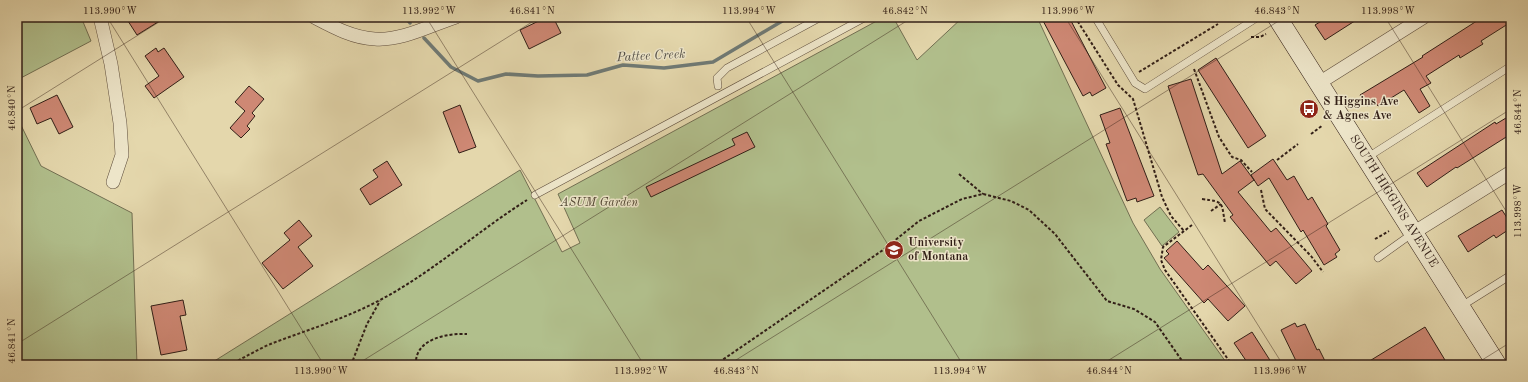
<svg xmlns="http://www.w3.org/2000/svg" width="1528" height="382" viewBox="0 0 1528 382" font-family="'Old Standard TT',serif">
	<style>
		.green { fill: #b1bf8c; stroke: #726f52 }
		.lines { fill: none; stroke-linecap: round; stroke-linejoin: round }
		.stream { stroke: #6f7a75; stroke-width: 3.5 }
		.building { fill: #ce8874; stroke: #321f17 }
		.lane-casing { stroke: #5e4d3c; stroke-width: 8 }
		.street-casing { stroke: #5e4d3c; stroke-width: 14 }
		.secondary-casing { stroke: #321f17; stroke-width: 20 }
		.path { stroke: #321f17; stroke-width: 2; stroke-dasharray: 3 2; stroke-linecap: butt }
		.lane { stroke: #ede5c9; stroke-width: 7 }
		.street { stroke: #ede5c9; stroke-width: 13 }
		.secondary { stroke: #ede5c9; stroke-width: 19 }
		.ticks { fill: none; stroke: #321f17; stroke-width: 1; stroke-opacity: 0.45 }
		.labels { text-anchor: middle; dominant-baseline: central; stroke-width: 3; stroke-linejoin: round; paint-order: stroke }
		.poi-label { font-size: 12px; font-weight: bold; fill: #321f17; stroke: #ede5c9; text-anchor: start }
		.street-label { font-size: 12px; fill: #321f17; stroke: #ede5c9 }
		.park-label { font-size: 12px; font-style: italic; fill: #524734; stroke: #ede5c9 }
		.water-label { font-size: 13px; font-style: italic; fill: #514d46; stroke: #ede5c9 }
		.neatline { fill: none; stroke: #321f17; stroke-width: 1.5 }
		.ticks-label { font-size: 10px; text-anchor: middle; fill: #321f17 }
	</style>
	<rect width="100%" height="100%" fill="#e4d7ac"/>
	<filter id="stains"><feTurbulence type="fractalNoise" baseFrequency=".005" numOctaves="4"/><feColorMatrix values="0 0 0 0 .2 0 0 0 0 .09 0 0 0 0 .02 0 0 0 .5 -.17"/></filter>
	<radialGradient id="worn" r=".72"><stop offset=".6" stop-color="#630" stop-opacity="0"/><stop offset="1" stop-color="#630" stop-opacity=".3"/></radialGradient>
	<!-- green -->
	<path class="green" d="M 17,17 L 81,17 L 91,41 L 17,80 Z
		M 884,17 L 893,17 L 917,60 L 963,17 L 1037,17 L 1133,223 L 1160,269 L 1228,365 L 208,365 L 520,170 L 562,252 L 580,243 L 558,194 Z
		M 17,117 L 41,166 L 132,213 L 137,365 L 17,365 Z
		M 1160,207 L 1179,232 L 1162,246 L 1144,220 Z"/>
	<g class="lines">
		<!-- stream -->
		<path class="stream" d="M 405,17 L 410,23
			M 424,38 L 451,67 L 478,81 L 506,74 L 538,76 L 587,75 L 623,65 L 664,68 L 713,62 L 789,17"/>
	</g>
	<!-- building -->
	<path class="building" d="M 134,17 L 166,17 L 137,35 L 128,21 Z
		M 547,17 L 553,17 L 561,33 L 529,49 L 520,30 Z
		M 1041,17 L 1069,17 L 1106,88 L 1092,96 L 1090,92 L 1083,96 Z
		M 1328,17 L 1361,17 L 1325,40 L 1315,25 Z
		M 1483,17 L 1511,17 L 1511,22 L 1481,41 L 1483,44 L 1460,58 L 1459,55 L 1426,76 L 1431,83 L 1420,89 L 1430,106 L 1419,113 L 1404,90 L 1378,106 L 1375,102 L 1367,106 L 1360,95 L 1423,57 L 1422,56 Z
		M 156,48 L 158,52 L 164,48 L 184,77 L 154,98 L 145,86 L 159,76 L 145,56 Z
		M 1216,58 L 1266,136 L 1248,148 L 1198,70 Z
		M 1191,79 L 1222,174 L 1240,161 L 1254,180 L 1238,192 L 1271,232 L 1276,228 L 1312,271 L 1296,284 L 1276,261 L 1270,266 L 1230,217 L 1233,215 L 1203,174 L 1198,175 L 1168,86 Z
		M 249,86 L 264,99 L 252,113 L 255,116 L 247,126 L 250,129 L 241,138 L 230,128 L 245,111 L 235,102 Z
		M 57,95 L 73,127 L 59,134 L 51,118 L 37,124 L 30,108 Z
		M 460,105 L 476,147 L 459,153 L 443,112 Z
		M 1120,108 L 1154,196 L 1137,202 L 1136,198 L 1127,201 L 1106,144 L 1110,143 L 1100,115 Z
		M 1511,115 L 1511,134 L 1457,168 L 1456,167 L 1427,187 L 1417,173 L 1495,122 L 1496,124 Z
		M 747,132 L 755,147 L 651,197 L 646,187 L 735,145 L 732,139 Z
		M 1273,159 L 1287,180 L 1294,176 L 1308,200 L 1312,197 L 1328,224 L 1326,226 L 1340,250 L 1335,254 L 1337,257 L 1324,265 L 1303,230 L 1301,232 L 1269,178 L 1258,186 L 1251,175 Z
		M 387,161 L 402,185 L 370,205 L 360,189 L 378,177 L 373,170 Z
		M 1502,210 L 1511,224 L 1511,228 L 1496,238 L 1494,235 L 1468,252 L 1458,236 Z
		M 299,220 L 312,236 L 298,247 L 313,266 L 283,289 L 262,263 L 290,240 L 284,233 Z
		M 1177,241 L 1203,270 L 1208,265 L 1245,306 L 1228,321 L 1208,299 L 1204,303 L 1164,258 L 1169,254 L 1166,251 Z
		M 183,300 L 186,315 L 180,316 L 187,350 L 161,355 L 151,306 Z
		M 1295,323 L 1297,327 L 1305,324 L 1317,350 L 1319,349 L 1327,365 L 1298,365 L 1281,330 Z
		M 1425,327 L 1448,365 L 1363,365 Z
		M 1252,332 L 1273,365 L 1249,365 L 1234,343 Z"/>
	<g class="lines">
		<defs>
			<path id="lane" d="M 1095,17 L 1135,83 L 1145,89 L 1258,17
				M 718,86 L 717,78 L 727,68 L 821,17
				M 1368,157 L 1511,66
				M 535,195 L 866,17
				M 1378,258 L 1413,233
				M 1460,307 L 1511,275"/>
			<path id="street" d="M 100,17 L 111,64 L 120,123 L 122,155 L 113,182
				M 314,17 C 333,27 353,38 375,39 C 402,41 431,25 456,17
				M 1319,83 L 1424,17
				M 1413,233 L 1511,172"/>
			<g id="secondary">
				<path id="s1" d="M 1277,17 L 1497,365"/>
			</g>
		</defs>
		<!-- lane casing -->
		<use href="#lane" class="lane-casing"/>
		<!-- street casing -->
		<use href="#street" class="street-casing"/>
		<!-- secondary casing -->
		<use href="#secondary" class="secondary-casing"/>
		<!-- path -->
		<path class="path" d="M 1075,17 L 1118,85 L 1133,99 L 1162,197 L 1171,216 L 1184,231
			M 1251,37 L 1260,37 L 1266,34
			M 1194,69 L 1219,137 L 1232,157 L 1241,160 L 1252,172
			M 1139,72 L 1218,24
			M 1311,134 L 1323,125
			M 1277,160 L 1298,144
			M 959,174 L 983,194
			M 1261,190 L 1265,209 L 1311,256 L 1323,272
			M 1202,199 C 1225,202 1221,202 1225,223
			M 1211,211 L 1221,204
			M 1192,225 L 1163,247 L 1161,260 L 1165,270 L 1232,365
			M 1375,239 L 1389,231
			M 229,365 C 244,358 258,349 273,343 C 310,329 347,318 382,299 C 434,271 478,231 527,200
			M 351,365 L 367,324 L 380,301
			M 416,365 C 414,339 447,333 467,334
			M 715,365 L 883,250 L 919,221 L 962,199 L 983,194 L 1011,201 L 1029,210 L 1055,234 L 1107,301 L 1134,309 L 1155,322 L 1185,365
			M 1474,365 L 1475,364"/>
		<!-- lane -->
		<use href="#lane" class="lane"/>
		<!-- street -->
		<use href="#street" class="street"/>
		<!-- secondary -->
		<use href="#secondary" class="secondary"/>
	</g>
	<!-- ticks -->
	<path class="ticks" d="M 107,17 L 324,365M 426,17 L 644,365M 746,17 L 963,365M 1065,17 L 1283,365M 1385,17 L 1511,219M 17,111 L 167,17M 17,344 L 540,17M 356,365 L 913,17M 728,365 L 1285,17M 1101,365 L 1511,109M 1474,365 L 1511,342"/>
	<!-- icons -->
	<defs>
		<symbol id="bus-disc" viewBox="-11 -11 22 22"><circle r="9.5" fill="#8f2418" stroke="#ede5c9"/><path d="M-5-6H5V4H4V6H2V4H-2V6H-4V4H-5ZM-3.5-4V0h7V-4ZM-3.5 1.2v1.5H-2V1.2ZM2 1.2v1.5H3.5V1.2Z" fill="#fff"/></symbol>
		<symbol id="university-disc" viewBox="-11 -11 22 22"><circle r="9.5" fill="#8f2418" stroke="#ede5c9"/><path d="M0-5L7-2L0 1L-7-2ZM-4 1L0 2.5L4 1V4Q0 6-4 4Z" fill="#fff"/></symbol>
	</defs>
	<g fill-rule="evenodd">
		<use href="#bus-disc" x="1298" y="98" width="22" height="22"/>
		<use href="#university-disc" x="883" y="239" width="22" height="22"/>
	</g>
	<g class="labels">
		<!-- poi labels -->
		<g class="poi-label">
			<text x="1323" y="102">S Higgins Ave<tspan x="1323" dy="14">&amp; Agnes Ave</tspan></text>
			<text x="908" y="243">University<tspan x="908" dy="14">of Montana</tspan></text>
		</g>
		<!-- street labels -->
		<g class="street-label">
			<text stroke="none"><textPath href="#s1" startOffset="218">SOUTH HIGGINS AVENUE</textPath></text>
		</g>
		<!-- park labels -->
		<g class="park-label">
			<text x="599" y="203">ASUM Garden</text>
		</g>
		<!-- water labels -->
		<g class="water-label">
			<text transform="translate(651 56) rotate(-3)">Pattee Creek</text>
		</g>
	</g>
	<!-- margin -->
	<rect width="1528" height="382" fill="none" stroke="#e4d7ac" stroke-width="44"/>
	<rect x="22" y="22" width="1484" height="338" class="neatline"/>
	<g class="ticks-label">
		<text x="110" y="14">113.990°W</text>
		<text x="429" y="14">113.992°W</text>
		<text x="532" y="14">46.841°N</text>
		<text x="749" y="14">113.994°W</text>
		<text x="905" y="14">46.842°N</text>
		<text x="1068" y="14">113.996°W</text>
		<text x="1277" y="14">46.843°N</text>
		<text x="1388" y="14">113.998°W</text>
		<text transform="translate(11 108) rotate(-90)" y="4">46.840°N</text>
		<text transform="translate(1517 112) rotate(-90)" y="4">46.844°N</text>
		<text transform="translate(1517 211) rotate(-90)" y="4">113.998°W</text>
		<text transform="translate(11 341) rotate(-90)" y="4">46.841°N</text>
		<text x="321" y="374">113.990°W</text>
		<text x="641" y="374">113.992°W</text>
		<text x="736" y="374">46.843°N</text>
		<text x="960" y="374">113.994°W</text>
		<text x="1109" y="374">46.844°N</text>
		<text x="1280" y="374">113.996°W</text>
	</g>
	<rect width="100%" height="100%" filter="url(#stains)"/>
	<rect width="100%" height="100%" fill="url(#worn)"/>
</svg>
